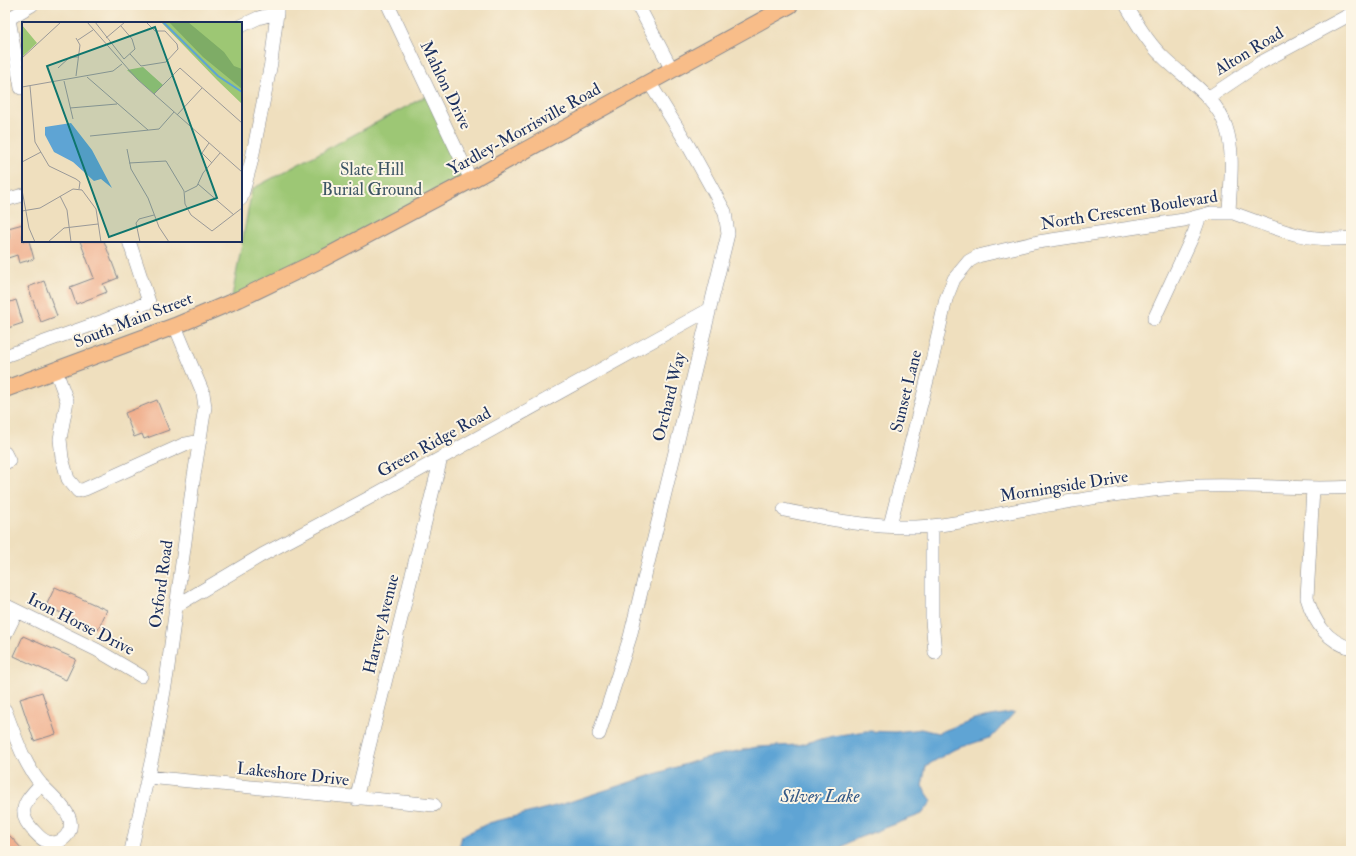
<svg xmlns="http://www.w3.org/2000/svg" width="1356" height="856" viewBox="0 0 1356 856" font-family="'IM FELL Double Pica',serif">
	<style>
		.green { fill: #9dc774; stroke: #5c7b69 }
		.water { fill: #5ea4d4; stroke: #3c6a99 }
		.building { fill: #f0ad8b }
		.lines { fill: none; stroke-linecap: round; stroke-linejoin: round }
		.minor-casing { stroke: #85878e; stroke-width: 14 }
		.major-casing { stroke: #85878e; stroke-width: 18 }
		.minor { stroke: #fff; stroke-width: 13 }
		.major { stroke: #f8bd89; stroke-width: 16 }
		.labels { text-anchor: middle; dominant-baseline: central; stroke-width: 4; stroke-linejoin: round; paint-order: stroke }
		.street-label { font-size: 17px; fill: #1b2f5e; stroke: #fcf5e5 }
		.park-label { font-size: 17px; fill: #3c5564; stroke: #fcf5e5 }
		.water-label { font-size: 18px; font-style: italic; fill: #325887; stroke: #fcf5e5 }
		.inset-river { fill: none; stroke: #5ea4d4; stroke-width: 2 }
		.inset-road { fill: none; stroke: #9a9998; stroke-width: 1 }
		.view { fill: #0f766e; fill-opacity: 0.15; stroke: #0f766e; stroke-width: 2 }
		.inset-edge { fill: none; stroke: #1b2f5e; stroke-width: 2 }
	</style>
	<rect width="100%" height="100%" fill="#fcf5e5"/>
	<filter id="ink" filterUnits="userSpaceOnUse"><feTurbulence type="fractalNoise" baseFrequency=".025" numOctaves="2"/><feDisplacementMap in="SourceGraphic" scale="8" xChannelSelector="R" yChannelSelector="G"/><feConvolveMatrix kernelMatrix="1 2 1 2 8 2 1 2 1" color-interpolation-filters="sRGB"/></filter>
	<filter id="wash" filterUnits="userSpaceOnUse"><feTurbulence type="fractalNoise" baseFrequency=".012" numOctaves="4" result="noise"/><feDisplacementMap in="SourceGraphic" scale="16" xChannelSelector="R" yChannelSelector="G"/><feGaussianBlur stdDeviation="0.9" result="paint"/><feColorMatrix in="noise" values="0 0 0 0 0 0 0 0 0 0 0 0 0 0 0 0 0 1.4 0 .05"/><feComposite in="paint" operator="in"/></filter>
	<g filter="url(#wash)">
		<rect width="100%" height="100%" fill="#efdfbe"/>
		<!-- green -->
		<path class="green" d="M 430,94 L 471,180 L 231,302 L 252,189 Z"/>
		<!-- water -->
		<path class="water" d="M 1015,712 L 992,737 L 953,750 L 926,766 L 922,786 L 932,801 L 922,814 L 853,840 L 835,851 L 458,851 L 462,836 L 489,823 L 563,804 L 704,758 L 757,747 L 798,745 L 833,736 L 866,731 L 895,732 L 921,729 L 938,733 L 974,719 Z"/>
		<g id="blocks">
			<!-- building -->
			<path class="building" d="M 23,224 L 23,241 L 29,241 L 34,259 L 19,263 L 17,255 L 5,259 L 5,239 L 10,238 L 8,228 Z
				M 80,241 L 104,241 L 118,278 L 103,284 L 107,292 L 76,304 L 70,287 L 94,278 Z
				M 44,281 L 57,316 L 41,322 L 28,287 Z
				M 16,300 L 23,323 L 5,329 L 5,304 Z
				M 157,400 L 169,430 L 144,439 L 142,434 L 134,437 L 125,413 Z
				M 55,587 L 107,610 L 98,630 L 46,606 Z
				M 23,636 L 76,659 L 66,680 L 14,656 Z
				M 42,692 L 56,734 L 34,741 L 20,699 Z
				M 9,835 L 24,851 L 5,851 L 5,839 Z"/>
		</g>
	</g>
	<g filter="url(#ink)">
		<use href="#blocks" fill-opacity="0" stroke="#85878e" stroke-width="1"/>
		<g class="lines">
			<defs>
				<path id="minor" d="M 388,5 L 471,180
					M 638,5 L 672,70
					M 1126,5 C 1136,22 1147,41 1161,55 C 1183,78 1216,95 1226,127 C 1235,153 1230,185 1229,212
					M 9,19 L 21,88
					M 5,21 L 32,5
					M 241,26 L 258,18 L 277,13
					M 1208,98 L 1260,63 L 1351,14
					M 241,199 L 251,163 L 271,63 L 277,13 L 277,5
					M 5,200 L 23,195
					M 1154,319 L 1194,233 L 1200,216
					M 5,356 L 103,321 L 149,302 L 129,241
					M 56,371 L 67,401 L 60,439 L 62,458 L 68,479 L 78,491 L 85,489 L 185,444 L 200,441
					M 5,453 L 9,461 L 5,463
					M 1313,488 L 1307,598 C 1314,622 1326,641 1351,648
					M 784,510 C 827,519 872,528 916,527 C 951,526 986,516 1020,510 C 1074,500 1128,492 1182,487 C 1238,482 1295,491 1351,487
					M 890,525 L 931,365 L 946,299 L 954,279 L 969,261 L 978,256 L 1038,242 L 1184,220 L 1211,213 L 1233,213 C 1275,228 1305,243 1351,238
					M 932,526 L 932,621 L 935,653
					M 5,605 L 97,650 L 141,676
					M 176,606 L 262,555 L 367,499 L 710,309
					M 5,635 L 17,611
					M 5,710 C 15,735 23,763 41,784
					M 599,734 L 630,637 L 728,234 L 725,212 L 688,145 L 649,82
					M 148,777 L 434,805
					M 41,784 C 50,794 64,805 69,817 C 75,831 62,846 48,842 C 41,840 37,834 32,829 C 27,823 23,818 24,809 C 25,800 35,791 41,784 Z
					M 356,799 L 441,458
					M 131,851 L 154,749 L 167,674 L 193,482 L 205,407 L 203,393 L 175,326"/>
				<path id="major" d="M 5,389 L 175,326 L 239,299 L 322,259 L 471,180 L 790,5"/>
			</defs>
			<!-- minor casing -->
			<use href="#minor" class="minor-casing"/>
			<!-- major casing -->
			<use href="#major" class="major-casing"/>
			<!-- minor -->
			<use href="#minor" class="minor"/>
			<!-- major -->
			<use href="#major" class="major"/>
		</g>
	</g>
	<g class="labels">
		<!-- street labels -->
		<g class="street-label">
			<text transform="translate(1249 51) rotate(-31)">Alton Road</text>
			<text transform="translate(446 85) rotate(64)">Mahlon Drive</text>
			<text transform="translate(524 129) rotate(-29)">Yardley-Morrisville Road</text>
			<text transform="translate(1129 210) rotate(-9)">North Crescent Boulevard</text>
			<text transform="translate(133 320) rotate(-21)">South Main Street</text>
			<text transform="translate(906 391) rotate(-76)">Sunset Lane</text>
			<text transform="translate(669 397) rotate(-76)">Orchard Way</text>
			<text transform="translate(434 442) rotate(-29)">Green Ridge Road</text>
			<text transform="translate(1064 486) rotate(-9)">Morningside Drive</text>
			<text transform="translate(161 584) rotate(-82)">Oxford Road</text>
			<text transform="translate(81 624) rotate(27)">Iron Horse Drive</text>
			<text transform="translate(381 624) rotate(-76)">Harvey Avenue</text>
			<text transform="translate(293 774) rotate(6)">Lakeshore Drive</text>
		</g>
		<!-- park labels -->
		<g class="park-label">
			<text x="372" y="169">Slate Hill<tspan x="372" dy="20">Burial Ground</tspan></text>
		</g>
		<!-- water labels -->
		<g class="water-label">
			<text x="820" y="796">Silver Lake</text>
		</g>
	</g>
	<!-- overview -->
	<g transform="translate(22 22)">
		<rect width="220" height="220" fill="#efdfbe"/>
		<path d="M 139,0 L 220,0 L 220,82 L 195,58 ZM 0,3 L 15,21 L 0,35 ZM 121,45 L 141,63 L 132,72 L 105,48 Z" fill="#9dc774"/>
		<path d="M 147,0 L 166,0 L 202,30 L 212,44 L 220,47 L 220,67 L 181,35 Z" fill="#7eac66"/>
		<path d="M 49,101 L 70,128 L 90,166 L 79,157 L 72,159 L 51,140 L 32,130 L 23,113 L 23,105 Z" fill="#5ea4d4"/>
		<path class="inset-river" d="M 141,0 L 196,54 L 220,70"/>
		<path class="inset-road" d="M 65,0 L 115,57 L 220,150M 73,0 L 102,37 L 113,27 L 110,17 L 99,4M 84,16 L 103,0M 56,18 L 71,8M 108,32 L 119,44 L 144,40 L 156,27 L 155,22 L 143,9 L 133,9 L 124,0M 0,36 L 39,0M 36,46 L 48,35 L 56,35M 54,54 L 58,23 L 54,16M 65,55 L 126,108M 42,59 L 51,97M 8,64 L 13,120 L 27,144 L 54,157 L 58,160 L 57,167M 0,65 L 91,49 L 100,42M 132,72 L 158,46 L 220,101M 48,86 L 95,82M 155,93 L 180,66M 68,114 L 137,107 L 152,90M 187,121 L 180,131 L 190,141M 105,127 L 109,147 L 126,176 L 137,205 L 147,220M 0,140 L 19,130M 107,141 L 144,139 L 162,169 L 163,182 L 169,193 L 190,209M 176,162 L 212,193M 0,168 L 7,206 L 13,220M 163,170 L 175,164 L 181,151 L 198,131M 38,174 L 45,188 L 49,220M 0,189 L 18,186 L 51,167 L 60,168 L 74,187 L 79,220M 190,209 L 220,186M 26,220 L 42,206 L 76,202M 118,220 L 114,201 L 117,197 L 132,193"/>
		<path class="view" d="M 133,5 L 195,176 L 87,215 L 25,44 Z"/>
		<rect width="220" height="220" class="inset-edge"/>
	</g>
	<!-- margin -->
	<rect width="1356" height="856" fill="none" stroke="#fcf5e5" stroke-width="20"/>
</svg>
